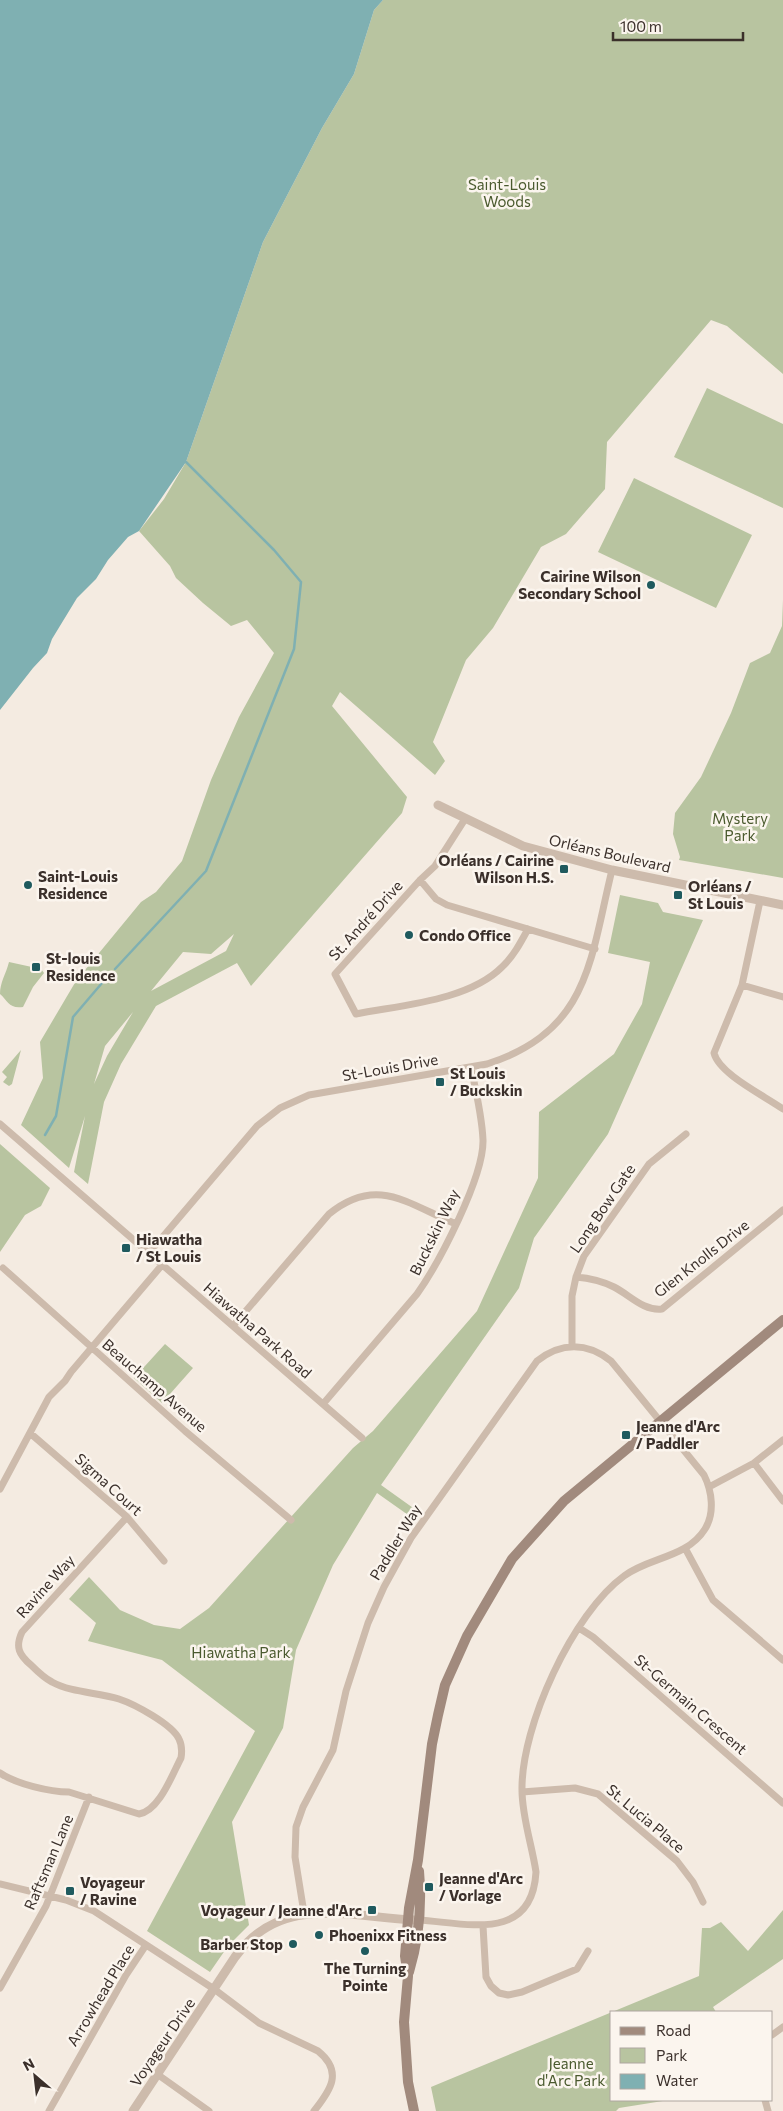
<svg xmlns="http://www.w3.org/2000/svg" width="783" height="2111" viewBox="0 0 783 2111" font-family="Commissioner,sans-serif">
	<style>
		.green { fill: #b8c4a0; fill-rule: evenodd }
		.water { fill: #7fb0b2 }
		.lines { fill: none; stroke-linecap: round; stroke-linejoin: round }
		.stream { stroke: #7fb0b2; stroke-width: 2.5 }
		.minor { stroke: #cdbbac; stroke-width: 7 }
		.tertiary { stroke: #cdbbac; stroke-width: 9 }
		.secondary { stroke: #a18a7d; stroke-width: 10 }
		.poi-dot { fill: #1f5a5e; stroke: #fbf5ee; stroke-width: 2 }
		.labels { text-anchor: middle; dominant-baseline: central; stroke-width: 5; stroke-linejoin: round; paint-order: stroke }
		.park-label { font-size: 15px; fill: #4a5a2e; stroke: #fbf5ee }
		.poi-label { font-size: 15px; font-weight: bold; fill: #3b302b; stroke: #fbf5ee; text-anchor: start }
		.street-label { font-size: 15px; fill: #3b302b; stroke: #fbf5ee }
	</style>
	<rect width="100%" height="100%" fill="#f4ebe1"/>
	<!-- green -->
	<path class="green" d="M 383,0 L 783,0 L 783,374 L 727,326 L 711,320 L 607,442 L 605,489 L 566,534 L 541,547 L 493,628 L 466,660 L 433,742 L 445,761 L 435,775 L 340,692 L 332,706 L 407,797 L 402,813 L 251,986 L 237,963 L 156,1006 L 121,1064 L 104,1102 L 88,1184 L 74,1172 L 85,1116 L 69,1168 L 21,1125 L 43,1078 L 40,1042 L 76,981 L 141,902 L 156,892 L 182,861 L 211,780 L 239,717 L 274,653 L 247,620 L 231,626 L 203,603 L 176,578 L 170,566 L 139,531 L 164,499 L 186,462 L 263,242 L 322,128 L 354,74 L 374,10 ZM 234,934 L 226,951 L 151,991 L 183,952 L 211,954 ZM 133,1012 L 107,1056 L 94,1084 L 105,1046 Z
		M 707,388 L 783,424 L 783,508 L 674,457 Z
		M 634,478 L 752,535 L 716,608 L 598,552 Z
		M 783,600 L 783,878 L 679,860 L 680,857 L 673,834 L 675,813 L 701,777 L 731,713 L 750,663 L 770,653 L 782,626 Z
		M 620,895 L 658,903 L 663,912 L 703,920 L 608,1134 L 534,1238 L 519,1288 L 381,1485 L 416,1510 L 411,1517 L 377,1493 L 333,1565 L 296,1650 L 283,1728 L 232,1822 L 249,1925 L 228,1946 L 210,1972 L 147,1931 L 255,1731 L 162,1660 L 88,1641 L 96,1623 L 69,1599 L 89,1577 L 120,1610 L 154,1625 L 180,1629 L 209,1608 L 353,1448 L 373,1431 L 477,1311 L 538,1178 L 539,1112 L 614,1054 L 642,1004 L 650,962 L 608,953 Z
		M 9,962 L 41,969 L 44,973 L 33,987 L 23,1007 C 9,1009 8,1001 0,994 C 0,982 6,974 9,962 Z
		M 21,1050 L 12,1084 L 9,1086 L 3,1082 L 7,1077 L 2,1072 Z
		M 0,1144 L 50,1188 L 41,1206 L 25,1215 L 0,1252 Z
		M 165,1344 L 193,1368 L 162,1403 L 134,1378 Z
		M 783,1910 L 783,1959 L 713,2007 L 716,2012 L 612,2012 L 612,2100 L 669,2100 L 619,2108 L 616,2111 L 436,2111 L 431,2087 L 699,1976 L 702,1928 L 710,1928 L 721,1922 L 748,1951 Z"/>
	<!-- water -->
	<path class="water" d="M 0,0 L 383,0 L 374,10 L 354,74 L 322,128 L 263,242 L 186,462 L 139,531 L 128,537 L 108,560 L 96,579 L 77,598 L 52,639 L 47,653 L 33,668 L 0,710 Z"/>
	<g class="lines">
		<!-- stream -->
		<path class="stream" d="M 115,969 L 206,871 L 294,649 L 301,582 L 274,550 L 186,462
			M 45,1135 L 56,1116 L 73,1017 L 108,976"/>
		<!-- minor -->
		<path class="minor" d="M 465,819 L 435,866 L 420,880 L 335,974 L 356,1014 C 401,1005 468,1001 502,967 C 513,957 521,942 528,929
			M 420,880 L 436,899 L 447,905 L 595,949
			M 760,901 L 742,985 L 714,1053 C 719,1074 765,1096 783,1109
			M 742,985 L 783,997
			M 0,1124 L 362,1438
			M 149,1253 L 257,1126 L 280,1108 L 309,1095 L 487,1064 C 590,1031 590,959 612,870
			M 3,1268 L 185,1431 L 291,1520
			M 576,1277 C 588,1278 602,1281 614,1287 C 630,1295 643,1311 662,1309 L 783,1210
			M 233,1326 L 329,1214 C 377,1175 408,1204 456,1224
			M 572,1346 L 572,1296 L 576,1277 L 584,1256 L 649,1164 L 686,1134
			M 323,1404 L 417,1294 C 439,1263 484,1177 483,1140 C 482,1116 476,1091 471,1068
			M 30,1433 L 127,1517 L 164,1561
			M 754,1463 L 783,1501
			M 709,1487 L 754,1463 L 783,1440
			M 0,1489 L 49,1397 L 65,1381 L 71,1372 L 162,1265
			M 685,1548 L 713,1600 L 783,1660
			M 579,1628 L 593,1637 L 783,1803
			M 0,1773 C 16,1784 50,1792 69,1792 L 139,1814 C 159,1811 172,1775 181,1758 C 182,1752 182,1745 179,1739 C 172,1724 134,1704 119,1699 C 97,1692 72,1693 52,1682 C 44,1678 37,1671 31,1665 C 19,1655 15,1647 22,1632 L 127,1517
			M 522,1792 L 575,1788 L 598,1794 L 677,1861 L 693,1882 L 703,1902
			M 0,1884 L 66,1900 L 94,1911 L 214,1989 L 259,2023 L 318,2051 C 344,2072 330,2091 314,2111
			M 304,1913 L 295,1857 L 296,1827 L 303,1807 L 333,1750 L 346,1691 L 368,1623 L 384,1587 L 411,1538 L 537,1361 C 561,1342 587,1342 611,1361 L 704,1475 C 712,1491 715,1513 705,1529 C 687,1558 649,1557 624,1576 C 573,1613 521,1726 522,1790 C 522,1817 532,1845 536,1872 C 532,1943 466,1923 419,1920
			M 483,1926 L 486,1977 L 491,1986 L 499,1993 L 508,1995 L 522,1992 L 577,1969 L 588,1951
			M 0,1988 L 46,1906 L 89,1797
			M 772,2035 L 783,2027
			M 157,2074 L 209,2111
			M 765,2100 L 768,2111
			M 49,2111 L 126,1975 L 146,1945"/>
		<!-- tertiary -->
		<path class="tertiary" d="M 438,805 L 523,846 L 612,870 L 783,905
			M 133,2111 L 235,1957 C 281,1893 348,1917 414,1920"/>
		<!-- secondary -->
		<path class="secondary" d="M 409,1972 C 419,1939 422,1905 419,1871
			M 414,2111 L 408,2082 L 404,2022 L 408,1976 L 405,1956 L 409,1908 L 418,1860 L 432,1744 L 438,1715 L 445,1685 L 467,1636 L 512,1559 L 564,1501 L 783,1320"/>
	</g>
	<!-- markers -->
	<g class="poi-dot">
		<circle cx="651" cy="585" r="5"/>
		<rect x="559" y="864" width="10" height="10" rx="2.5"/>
		<circle cx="28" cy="885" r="5"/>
		<rect x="673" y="890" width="10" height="10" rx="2.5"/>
		<circle cx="409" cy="935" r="5"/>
		<rect x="31" y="962" width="10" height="10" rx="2.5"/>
		<rect x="435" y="1077" width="10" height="10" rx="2.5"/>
		<rect x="121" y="1243" width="10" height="10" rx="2.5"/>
		<rect x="621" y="1430" width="10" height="10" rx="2.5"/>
		<rect x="424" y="1882" width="10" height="10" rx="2.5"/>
		<rect x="65" y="1886" width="10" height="10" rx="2.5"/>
		<rect x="367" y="1905" width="10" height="10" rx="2.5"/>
		<circle cx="319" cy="1935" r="5"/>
		<circle cx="293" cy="1944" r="5"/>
		<circle cx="365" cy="1951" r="5"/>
	</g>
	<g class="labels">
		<!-- park labels -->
		<g class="park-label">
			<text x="507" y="184">Saint-Louis<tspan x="507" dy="17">Woods</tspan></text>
			<text x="740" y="818">Mystery<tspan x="740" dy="17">Park</tspan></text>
			<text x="241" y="1652">Hiawatha Park</text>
			<text x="571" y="2063">Jeanne<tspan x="571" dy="17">d'Arc Park</tspan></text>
		</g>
		<!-- poi labels -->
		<g class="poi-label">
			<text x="641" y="576" text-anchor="end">Cairine Wilson<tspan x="641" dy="17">Secondary School</tspan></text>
			<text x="554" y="860" text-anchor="end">Orléans / Cairine<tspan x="554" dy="17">Wilson H.S.</tspan></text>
			<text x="38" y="876">Saint-Louis<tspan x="38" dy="17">Residence</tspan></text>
			<text x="688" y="886">Orléans /<tspan x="688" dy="17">St Louis</tspan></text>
			<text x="419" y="935">Condo Office</text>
			<text x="46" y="958">St-louis<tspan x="46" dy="17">Residence</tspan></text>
			<text x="450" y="1073">St Louis<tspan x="450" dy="17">/ Buckskin</tspan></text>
			<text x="136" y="1239">Hiawatha<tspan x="136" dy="17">/ St Louis</tspan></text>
			<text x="636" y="1426">Jeanne d'Arc<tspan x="636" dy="17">/ Paddler</tspan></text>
			<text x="439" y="1878">Jeanne d'Arc<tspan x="439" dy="17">/ Vorlage</tspan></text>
			<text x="80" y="1882">Voyageur<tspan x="80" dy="17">/ Ravine</tspan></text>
			<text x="362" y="1910" text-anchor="end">Voyageur / Jeanne d'Arc</text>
			<text x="329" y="1935">Phoenixx Fitness</text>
			<text x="283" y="1944" text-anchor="end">Barber Stop</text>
			<text x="365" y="1968" text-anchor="middle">The Turning<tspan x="365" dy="17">Pointe</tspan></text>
		</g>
		<!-- street labels -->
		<g class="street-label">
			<text transform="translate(610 853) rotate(13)">Orléans Boulevard</text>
			<text transform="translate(365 920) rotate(-48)">St. André Drive</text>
			<text transform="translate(390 1067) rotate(-10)">St-Louis Drive</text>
			<text transform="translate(602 1208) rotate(-56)">Long Bow Gate</text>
			<text transform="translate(434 1232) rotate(-64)">Buckskin Way</text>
			<text transform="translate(701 1258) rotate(-38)">Glen Knolls Drive</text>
			<text transform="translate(258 1330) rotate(41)">Hiawatha Park Road</text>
			<text transform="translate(155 1385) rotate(41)">Beauchamp Avenue</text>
			<text transform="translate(109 1484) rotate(42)">Sigma Court</text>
			<text transform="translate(395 1542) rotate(-59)">Paddler Way</text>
			<text transform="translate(45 1586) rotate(-48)">Ravine Way</text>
			<text transform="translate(691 1704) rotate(41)">St-Germain Crescent</text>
			<text transform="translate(646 1818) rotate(40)">St. Lucia Place</text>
			<text transform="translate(48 1862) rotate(-67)">Raftsman Lane</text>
			<text transform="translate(100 1995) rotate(-59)">Arrowhead Place</text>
			<text transform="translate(162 2042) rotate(-56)">Voyageur Drive</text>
		</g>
	</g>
	<!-- legend -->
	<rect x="610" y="2011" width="162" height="90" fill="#fbf5ee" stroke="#aea6a0"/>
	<rect x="620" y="2027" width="25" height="8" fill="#a18a7d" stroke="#aea6a0"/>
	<text x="656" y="2036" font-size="15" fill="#3b302b">Road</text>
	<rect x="620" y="2048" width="25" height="15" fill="#b8c4a0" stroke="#aea6a0"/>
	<text x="656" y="2061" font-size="15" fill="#3b302b">Park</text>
	<rect x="620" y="2074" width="25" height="15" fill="#7fb0b2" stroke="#aea6a0"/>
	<text x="656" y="2086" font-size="15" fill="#3b302b">Water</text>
	<!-- north arrow -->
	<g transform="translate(35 2076) rotate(332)" stroke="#fbf5ee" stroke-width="4" paint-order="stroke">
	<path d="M0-4L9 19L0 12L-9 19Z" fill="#3b302b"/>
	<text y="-8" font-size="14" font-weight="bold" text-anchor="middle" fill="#3b302b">N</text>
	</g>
	<!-- scale -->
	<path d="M613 32v8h130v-8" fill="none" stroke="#3b302b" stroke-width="2.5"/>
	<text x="620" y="32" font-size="15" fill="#3b302b" stroke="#fbf5ee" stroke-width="4" paint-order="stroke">100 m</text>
</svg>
